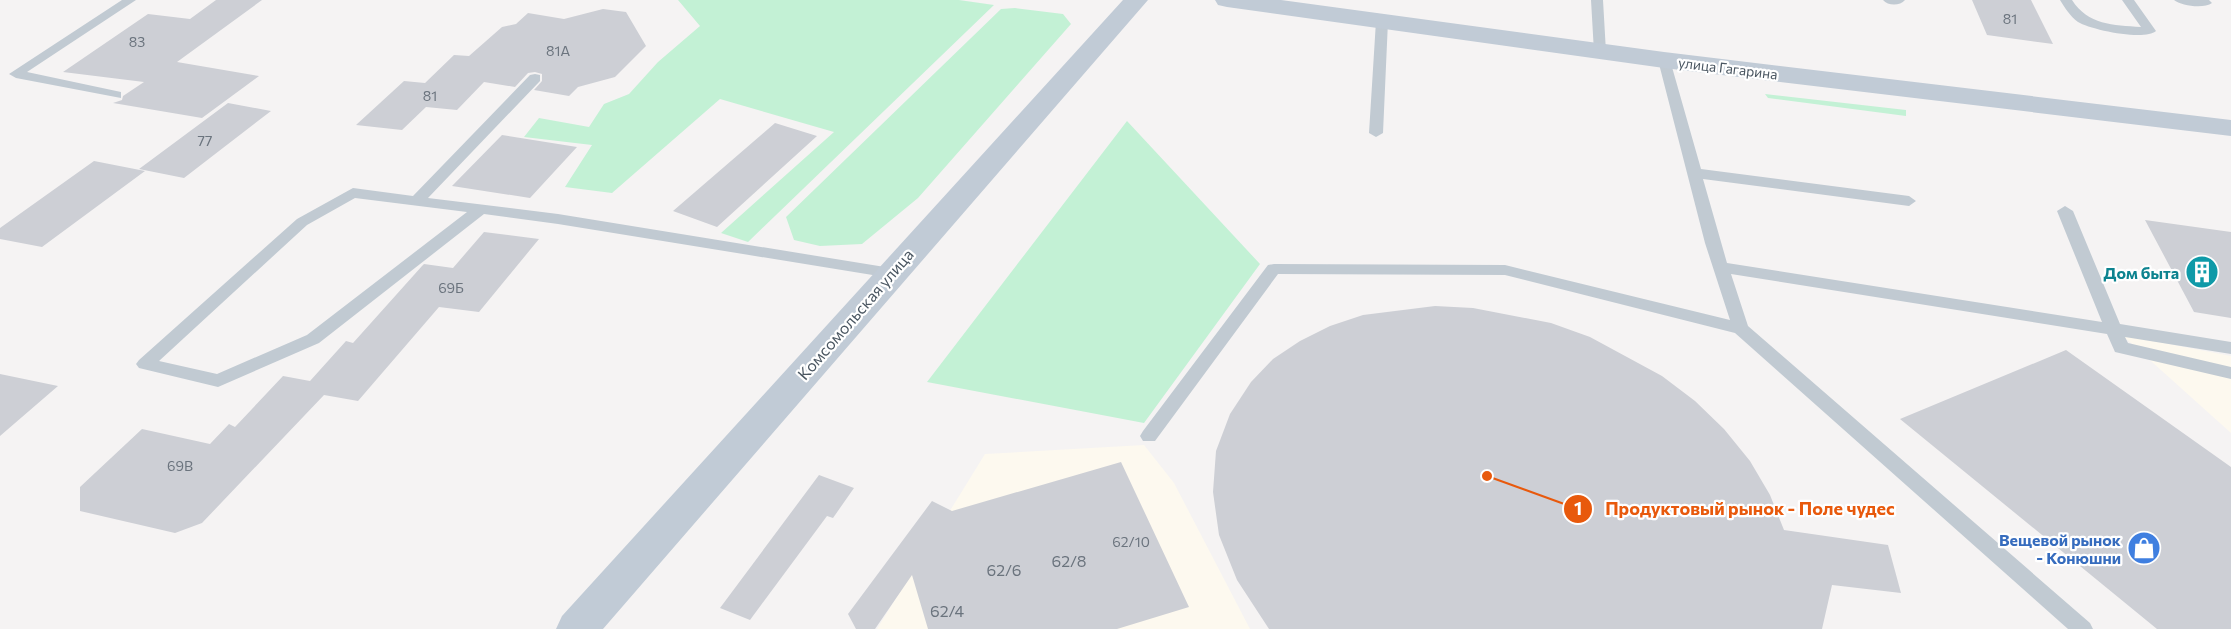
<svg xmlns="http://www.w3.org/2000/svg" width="2231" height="629" viewBox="0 0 2231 629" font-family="Commissioner,sans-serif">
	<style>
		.commercial { fill: #fdf9ef }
		.green { fill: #c3f1d5 }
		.building { fill: #cdcfd5 }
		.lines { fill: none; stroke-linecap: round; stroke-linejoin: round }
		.service { fill: #c1cad2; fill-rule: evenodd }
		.secondary { fill: #c1cbd6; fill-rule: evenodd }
		.labels { text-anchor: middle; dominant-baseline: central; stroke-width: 4.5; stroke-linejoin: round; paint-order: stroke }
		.number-label { font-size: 14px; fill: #6b747e }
		.far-street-label { font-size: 14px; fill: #4a5661; stroke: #fff }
		.culture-label { font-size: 16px; font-weight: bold; fill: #0d838f; stroke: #fff; text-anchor: end }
		.street-label { font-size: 16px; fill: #4a5661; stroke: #fff }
		.shop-label { font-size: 16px; font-weight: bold; fill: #366cbe; stroke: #fff; text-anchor: end }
		.near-number-label { font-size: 16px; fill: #6b747e }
		.leader { fill: none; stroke: #e8590c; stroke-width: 2 }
		.callout-dot { fill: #e8590c; stroke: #fff; stroke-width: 2 }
		.mark-label { font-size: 18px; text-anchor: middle; font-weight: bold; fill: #fff }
		.callout-label { font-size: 18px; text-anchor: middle; font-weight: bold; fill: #e8590c; stroke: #fff; stroke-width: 4.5; stroke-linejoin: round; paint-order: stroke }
	</style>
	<rect width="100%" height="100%" fill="#f5f3f3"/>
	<!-- commercial -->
	<path class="commercial" d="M 2122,335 L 2231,356 L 2231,433 Z
		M 1144,445 L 1174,483 L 1250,629 L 877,629 L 985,454 Z"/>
	<!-- green -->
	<path class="green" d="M 678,0 L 959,0 L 994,5 L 748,242 L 721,233 L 834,132 L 720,99 L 612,193 L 565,187 L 592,145 L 524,137 L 539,118 L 589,127 L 604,104 L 629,94 L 658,62 L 700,26 Z
		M 1015,8 L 1063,14 L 1071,24 L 918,198 L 862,244 L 820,246 L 794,240 L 786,217 L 1001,9 Z
		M 1765,94 L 1906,110 L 1906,116 L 1768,98 Z
		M 1127,121 L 1260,264 L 1144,423 L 927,382 Z"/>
	<!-- building -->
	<path class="building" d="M 216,0 L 262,0 L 177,62 L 259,76 L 202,118 L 113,103 L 122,100 L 123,96 L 144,82 L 63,72 L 148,14 L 190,19 Z
		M 1972,0 L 2031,0 L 2053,44 L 1987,35 Z
		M 603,9 L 626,12 L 646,46 L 615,77 L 578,87 L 569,96 L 534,90 L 542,81 L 542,74 L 535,72 L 528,73 L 515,87 L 484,82 L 457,110 L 426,107 L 402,130 L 356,125 L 404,81 L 425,83 L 454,55 L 469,56 L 502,27 L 516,24 L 528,13 L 564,19 Z
		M 228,103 L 271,111 L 184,178 L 139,169 Z
		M 775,123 L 817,136 L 717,227 L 673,211 Z
		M 502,135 L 577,147 L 530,198 L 452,186 Z
		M 94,161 L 145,171 L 42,247 L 0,239 L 0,228 Z
		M 2145,220 L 2231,232 L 2231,318 L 2194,312 Z
		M 484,232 L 539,239 L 479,312 L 439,307 L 358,401 L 324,395 L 202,523 L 175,533 L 80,511 L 80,487 L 142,429 L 210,444 L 229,424 L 235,427 L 283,376 L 310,381 L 346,341 L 353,343 L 422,266 L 424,264 L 453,268 Z
		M 1435,306 L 1473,308 L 1551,323 L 1590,337 L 1662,376 L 1695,401 L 1724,429 L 1750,461 L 1770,495 L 1784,530 L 1888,545 L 1901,593 L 1832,585 L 1822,629 L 1269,629 L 1237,580 L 1219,535 L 1213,492 L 1216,451 L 1230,414 L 1251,382 L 1273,359 L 1300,341 L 1330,326 L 1363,315 Z
		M 2066,350 L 2231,467 L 2231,629 L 2157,629 L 1900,419 Z
		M 0,374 L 58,386 L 0,436 Z
		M 1121,462 L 1189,607 L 1117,629 L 928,629 L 912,575 L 875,629 L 856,629 L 848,614 L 932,501 L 952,511 Z
		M 819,475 L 854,488 L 833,518 L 827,516 L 750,620 L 720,608 Z"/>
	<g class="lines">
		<!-- service -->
		<path class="service" d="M 122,0 L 136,0 L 27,72 L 121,92 L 121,98 L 16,78 L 9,74 Z
			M 1591,0 L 1603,0 L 1606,52 L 1600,56 L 1594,52 Z
			M 1883,0 L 1905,0 C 1900,6 1888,6 1883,0 Z
			M 2060,0 L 2072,0 C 2088,25 2113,25 2141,27 L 2122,0 L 2134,0 L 2156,31 C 2145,41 2091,30 2078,22 C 2070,16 2065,8 2060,0 Z
			M 2174,0 L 2209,0 L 2212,3 C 2204,9 2181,6 2174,0 Z
			M 1382,17 L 1388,21 L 1383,133 L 1376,137 L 1369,133 L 1376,21 Z
			M 1664,56 L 1670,60 L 1701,169 L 1909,196 L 1916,201 L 1909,206 L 1703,179 L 1727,263 L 2102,322 L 2057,211 L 2065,206 L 2073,211 L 2120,324 L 2231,342 L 2231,354 L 2125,337 L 2128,343 L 2231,367 L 2231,379 L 2115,352 L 2107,334 L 1731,274 L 1748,326 L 2090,623 L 2093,629 L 2068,629 L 1735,333 L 1505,275 L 1278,274 L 1155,441 L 1143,441 L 1140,436 L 1143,431 L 1268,265 L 1274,264 L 1505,265 L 1730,320 L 1705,243 L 1658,60 Z
			M 535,74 L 540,75 L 540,81 L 428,198 L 558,214 L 891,268 L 899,273 L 891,278 L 558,224 L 484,214 L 319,343 L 218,387 L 139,368 L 136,364 L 139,360 L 297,219 L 353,188 L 413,196 L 530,75 ZM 355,198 L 467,212 L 307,335 L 217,374 L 159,361 L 307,225 Z"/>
		<!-- secondary -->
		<path class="secondary" d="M 1123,0 L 1148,0 L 603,629 L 556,629 L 562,616 Z
			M 1215,0 L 1281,0 L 1664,52 L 2231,120 L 2231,136 L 1664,68 L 1227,7 L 1218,5 Z"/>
	</g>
	<!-- icons -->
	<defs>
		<symbol id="building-disc" viewBox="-11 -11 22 22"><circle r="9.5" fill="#0f9aa8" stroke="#fff"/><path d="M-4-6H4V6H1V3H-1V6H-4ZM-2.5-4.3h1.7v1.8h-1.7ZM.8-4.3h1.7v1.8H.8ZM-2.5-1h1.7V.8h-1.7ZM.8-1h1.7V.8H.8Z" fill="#fff"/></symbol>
		<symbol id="shop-disc" viewBox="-11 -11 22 22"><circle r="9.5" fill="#3f7fe0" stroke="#fff"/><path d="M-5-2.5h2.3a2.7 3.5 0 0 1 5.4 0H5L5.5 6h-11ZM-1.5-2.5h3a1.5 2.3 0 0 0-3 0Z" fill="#fff"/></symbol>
	</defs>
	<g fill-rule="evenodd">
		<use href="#building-disc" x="2183" y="253" width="38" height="38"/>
		<use href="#shop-disc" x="2125" y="529" width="38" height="38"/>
	</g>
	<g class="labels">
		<!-- number labels -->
		<g class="number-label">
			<text x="2010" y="18">81</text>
			<text x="137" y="41">83</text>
			<text x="558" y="50">81А</text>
			<text x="430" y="95">81</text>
			<text x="205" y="140">77</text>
			<text x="451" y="287">69Б</text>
			<text x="180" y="465">69В</text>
			<text x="1131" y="541">62/10</text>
		</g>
		<!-- far-street labels -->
		<g class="far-street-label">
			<text transform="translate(1728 68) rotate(7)">улица Гагарина</text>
		</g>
		<!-- culture labels -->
		<g class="culture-label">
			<text x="2179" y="272">Дом быта</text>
		</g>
		<!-- street labels -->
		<g class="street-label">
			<text transform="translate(855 314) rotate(-49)">Комсомольская улица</text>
		</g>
		<!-- shop labels -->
		<g class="shop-label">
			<text x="2121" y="539">Вещевой рынок<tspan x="2121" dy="18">- Конюшни</tspan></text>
		</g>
		<!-- near-number labels -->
		<g class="near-number-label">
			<text x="1069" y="560">62/8</text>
			<text x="1004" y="569">62/6</text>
			<text x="947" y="610">62/4</text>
		</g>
	</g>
	<!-- callouts -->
	<path class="leader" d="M1487 476L1578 509"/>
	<g class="callout-dot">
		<circle cx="1487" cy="476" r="6"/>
		<circle cx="1578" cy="509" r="15"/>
	</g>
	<g class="mark-label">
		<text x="1578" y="515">1</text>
	</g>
	<g class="callout-label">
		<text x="1750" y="515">Продуктовый рынок - Поле чудес</text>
	</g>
</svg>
